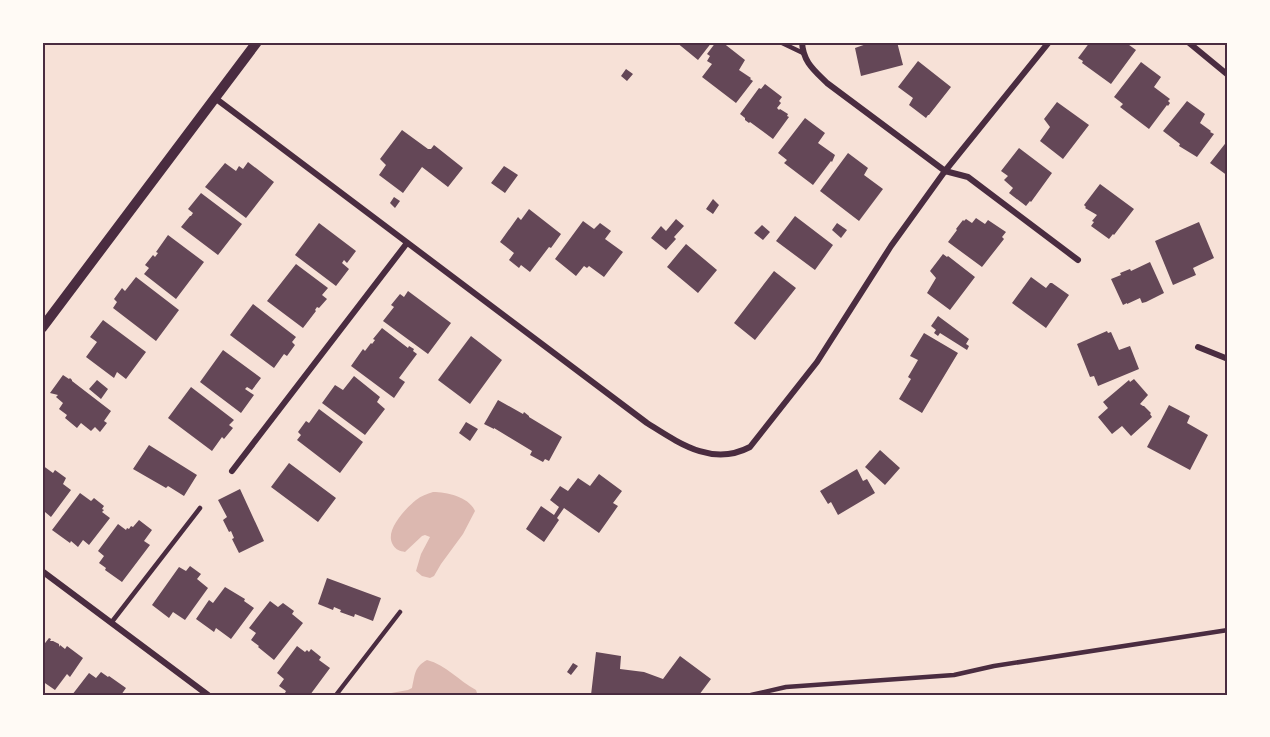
<svg xmlns="http://www.w3.org/2000/svg" width="1270" height="737" viewBox="0 0 1270 737" font-family="'Nunito Sans',sans-serif">
	<style>
		.water { fill: #dcb8b0 }
		.building { fill: #644757 }
		.lines { fill: none; stroke-linecap: round; stroke-linejoin: round }
		.service { stroke: #4a2c40; stroke-width: 4.5 }
		.minor { stroke: #4a2c40; stroke-width: 6 }
		.tertiary { stroke: #4a2c40; stroke-width: 10 }
		.neatline { fill: none; stroke: #4a2c40; stroke-width: 2 }
	</style>
	<rect width="100%" height="100%" fill="#f7e1d7"/>
	<!-- water -->
	<path class="water" d="M 433,492 C 447,492 469,497 475,511 L 463,534 L 441,564 L 434,576 L 430,578 L 422,576 L 416,571 L 421,554 L 430,537 L 425,535 L 422,536 L 405,552 C 400,551 396,550 393,545 C 384,531 405,509 416,500 C 421,496 427,494 433,492 Z
		M 427,660 C 446,665 459,681 476,690 L 477,693 L 476,695 L 380,695 L 408,690 L 412,688 C 415,675 414,667 427,660 Z"/>
	<!-- building -->
	<path class="building" d="M 676,42 L 712,42 L 698,60 Z
		M 716,42 L 720,43 L 722,42 L 745,60 L 739,70 L 751,78 L 750,79 L 753,81 L 736,103 L 702,77 L 712,64 L 707,61 L 710,56 L 707,54 Z
		M 872,42 L 897,42 L 903,65 L 861,76 L 855,48 Z
		M 1090,42 L 1094,42 L 1097,44 L 1098,42 L 1125,42 L 1136,50 L 1111,84 L 1082,63 L 1083,61 L 1078,58 Z
		M 918,61 L 951,87 L 929,115 L 928,115 L 926,118 L 909,105 L 913,98 L 898,87 Z
		M 1141,62 L 1161,77 L 1154,87 L 1170,99 L 1168,101 L 1170,103 L 1168,106 L 1167,105 L 1149,129 L 1120,107 L 1123,104 L 1114,97 Z
		M 626,69 L 633,74 L 627,81 L 621,76 Z
		M 765,84 L 782,97 L 779,101 L 781,103 L 777,108 L 779,110 L 780,109 L 788,114 L 787,116 L 789,117 L 773,139 L 750,122 L 749,123 L 745,120 L 745,118 L 740,114 L 759,88 L 761,89 Z
		M 1187,101 L 1205,114 L 1200,123 L 1211,131 L 1210,132 L 1214,134 L 1197,157 L 1179,146 L 1180,144 L 1163,131 Z
		M 1057,102 L 1089,125 L 1063,159 L 1040,141 L 1050,127 L 1044,119 Z
		M 805,118 L 825,133 L 818,143 L 835,155 L 832,162 L 831,161 L 813,185 L 784,163 L 787,160 L 778,153 Z
		M 402,130 L 428,149 L 431,149 L 434,145 L 463,168 L 448,187 L 422,167 L 403,193 L 379,175 L 386,165 L 380,159 Z
		M 1228,140 L 1228,176 L 1210,163 Z
		M 1019,148 L 1052,173 L 1031,202 L 1030,201 L 1026,206 L 1009,193 L 1013,188 L 1004,180 L 1008,176 L 1001,171 Z
		M 848,153 L 868,168 L 864,175 L 883,189 L 859,221 L 820,191 Z
		M 248,162 L 274,182 L 246,218 L 205,187 L 225,163 L 236,171 L 239,166 L 243,169 Z
		M 504,166 L 518,175 L 505,193 L 491,183 Z
		M 1100,184 L 1134,209 L 1114,235 L 1113,234 L 1109,239 L 1091,226 L 1094,222 L 1092,221 L 1097,215 L 1085,208 L 1086,207 L 1084,205 Z
		M 201,193 L 242,224 L 218,255 L 181,227 L 190,216 L 191,216 L 193,213 L 188,209 Z
		M 394,197 L 400,201 L 395,208 L 390,203 Z
		M 713,199 L 719,205 L 713,214 L 706,209 Z
		M 529,209 L 561,234 L 551,248 L 549,247 L 530,272 L 521,265 L 519,268 L 509,260 L 514,253 L 500,242 L 518,217 L 521,220 Z
		M 795,216 L 833,245 L 815,270 L 776,241 Z
		M 976,218 L 985,224 L 988,220 L 1006,232 L 1002,237 L 1004,239 L 982,267 L 948,242 L 957,230 L 956,229 L 963,220 L 964,221 L 966,219 L 972,223 Z
		M 676,219 L 684,226 L 674,237 L 676,239 L 666,250 L 651,238 L 661,226 L 666,231 Z
		M 583,221 L 594,229 L 600,223 L 611,231 L 605,239 L 623,252 L 604,277 L 589,266 L 587,268 L 584,266 L 576,276 L 555,259 Z
		M 1199,222 L 1214,258 L 1193,268 L 1196,275 L 1173,285 L 1155,241 Z
		M 319,223 L 356,251 L 347,263 L 344,260 L 342,263 L 349,269 L 336,286 L 295,255 Z
		M 837,223 L 847,230 L 841,238 L 832,230 Z
		M 762,225 L 770,232 L 763,240 L 754,233 Z
		M 168,235 L 204,262 L 176,299 L 144,274 L 149,268 L 145,265 L 153,255 L 155,257 L 158,253 L 156,252 Z
		M 686,244 L 717,270 L 698,293 L 667,267 Z
		M 943,254 L 947,257 L 948,256 L 975,277 L 950,310 L 927,293 L 936,278 L 930,271 Z
		M 1150,262 L 1164,293 L 1146,302 L 1142,303 L 1140,298 L 1127,304 L 1127,303 L 1123,305 L 1111,279 L 1121,275 L 1120,273 L 1130,269 L 1131,271 Z
		M 296,264 L 328,288 L 322,295 L 327,299 L 319,308 L 317,307 L 315,310 L 316,311 L 303,328 L 267,301 Z
		M 774,271 L 796,288 L 755,340 L 734,323 Z
		M 136,277 L 179,310 L 156,341 L 113,308 L 117,302 L 114,299 L 122,288 L 125,291 Z
		M 1031,277 L 1046,288 L 1050,283 L 1052,283 L 1069,295 L 1046,328 L 1012,303 Z
		M 408,291 L 451,323 L 428,354 L 383,321 L 394,307 L 391,305 L 400,294 L 404,297 Z
		M 253,304 L 296,337 L 292,342 L 295,345 L 287,356 L 284,354 L 274,368 L 230,335 Z
		M 938,316 L 969,339 L 966,344 L 969,346 L 967,350 L 940,333 L 938,336 L 934,333 L 936,330 L 931,326 Z
		M 103,320 L 146,352 L 126,379 L 117,372 L 114,378 L 86,357 L 97,342 L 90,337 Z
		M 382,328 L 408,348 L 409,346 L 414,349 L 413,351 L 417,354 L 399,378 L 405,382 L 394,398 L 351,366 L 363,349 L 365,351 L 371,343 L 372,344 L 375,340 L 373,339 Z
		M 1107,331 L 1108,333 L 1111,332 L 1119,350 L 1130,346 L 1139,369 L 1098,386 L 1094,376 L 1090,377 L 1077,344 Z
		M 924,333 L 958,353 L 922,413 L 899,399 L 911,379 L 908,377 L 918,360 L 910,356 Z
		M 471,336 L 502,360 L 470,404 L 438,380 Z
		M 223,350 L 261,378 L 252,390 L 247,387 L 245,389 L 254,395 L 241,413 L 200,382 Z
		M 63,375 L 69,379 L 70,378 L 72,380 L 72,381 L 111,411 L 104,421 L 107,423 L 100,432 L 95,427 L 91,431 L 81,423 L 77,428 L 65,418 L 67,415 L 59,409 L 63,403 L 56,397 L 58,395 L 50,393 Z
		M 354,376 L 380,397 L 377,402 L 385,409 L 365,435 L 322,403 L 335,385 L 343,390 Z
		M 1134,379 L 1148,395 L 1140,404 L 1143,406 L 1144,406 L 1151,413 L 1150,414 L 1152,417 L 1131,436 L 1122,426 L 1112,434 L 1098,417 L 1108,408 L 1103,402 L 1129,380 L 1130,382 Z
		M 97,380 L 108,389 L 101,399 L 89,389 Z
		M 191,387 L 234,420 L 229,425 L 233,428 L 224,439 L 222,437 L 212,451 L 168,418 Z
		M 498,400 L 523,414 L 524,412 L 529,416 L 529,417 L 562,437 L 549,461 L 545,459 L 543,462 L 530,455 L 532,451 L 494,428 L 494,429 L 484,424 Z
		M 1169,405 L 1190,416 L 1187,423 L 1208,435 L 1190,470 L 1147,447 Z
		M 319,409 L 363,442 L 340,473 L 297,440 L 301,435 L 298,432 L 306,421 L 309,423 Z
		M 466,422 L 478,429 L 470,441 L 459,433 Z
		M 149,445 L 197,475 L 184,496 L 168,486 L 166,488 L 133,469 Z
		M 880,450 L 900,468 L 885,485 L 865,467 Z
		M 289,463 L 336,498 L 318,522 L 271,487 Z
		M 42,465 L 53,473 L 55,470 L 66,478 L 63,484 L 71,490 L 51,517 L 45,512 L 42,515 Z
		M 857,469 L 863,481 L 867,479 L 875,493 L 838,515 L 831,502 L 828,504 L 820,491 Z
		M 599,474 L 622,491 L 613,503 L 618,506 L 599,533 L 564,508 L 557,518 L 559,520 L 544,542 L 526,529 L 541,506 L 554,515 L 559,507 L 550,500 L 560,486 L 568,491 L 578,478 L 590,486 Z
		M 240,489 L 264,541 L 239,553 L 232,539 L 234,538 L 231,531 L 229,532 L 223,520 L 227,517 L 218,500 Z
		M 80,493 L 91,501 L 94,498 L 104,506 L 102,509 L 104,510 L 102,512 L 110,518 L 89,545 L 83,540 L 78,547 L 71,541 L 70,543 L 52,530 Z
		M 139,520 L 152,530 L 144,541 L 150,545 L 122,582 L 105,570 L 106,568 L 99,563 L 104,556 L 98,551 L 118,524 L 126,530 L 127,528 L 129,529 L 131,526 L 133,527 Z
		M 190,566 L 201,574 L 197,579 L 208,588 L 185,620 L 173,612 L 169,618 L 152,605 L 179,567 L 186,571 Z
		M 327,578 L 381,598 L 373,621 L 355,614 L 354,617 L 340,612 L 341,610 L 334,607 L 333,610 L 318,604 Z
		M 225,587 L 245,599 L 244,601 L 254,608 L 231,639 L 216,628 L 214,632 L 196,619 L 209,600 L 213,603 Z
		M 270,601 L 278,607 L 283,603 L 294,611 L 292,614 L 303,623 L 274,660 L 258,647 L 259,646 L 251,640 L 256,633 L 249,628 Z
		M 49,638 L 51,639 L 50,641 L 53,641 L 59,644 L 59,647 L 60,645 L 65,649 L 67,646 L 83,658 L 70,677 L 67,674 L 55,690 L 42,681 L 42,647 Z
		M 297,646 L 305,652 L 307,650 L 309,652 L 311,649 L 321,657 L 319,660 L 330,668 L 310,695 L 288,695 L 285,693 L 286,691 L 279,686 L 284,679 L 277,673 Z
		M 596,652 L 621,656 L 620,669 L 644,672 L 663,679 L 680,656 L 711,679 L 699,695 L 591,695 Z
		M 573,663 L 578,666 L 571,675 L 567,672 Z
		M 101,672 L 108,677 L 109,676 L 126,688 L 121,695 L 72,695 L 89,673 L 96,678 Z"/>
	<g class="lines">
		<!-- service -->
		<path class="service" d="M 780,42 L 803,53
			M 111,623 L 200,508
			M 336,695 L 400,612
			M 751,695 L 786,687 L 954,675 L 994,666 L 1228,630"/>
		<!-- minor -->
		<path class="minor" d="M 802,42 C 803,62 814,70 827,83 L 945,171 L 968,177 L 1078,260
			M 1188,42 L 1228,75
			M 215,98 L 647,423 C 679,443 712,467 750,447 L 817,362 L 891,246 L 945,171 L 1049,42
			M 1198,347 L 1228,359
			M 232,471 L 407,243
			M 42,571 L 208,695"/>
		<!-- tertiary -->
		<path class="tertiary" d="M 42,328 L 257,42"/>
	</g>
	<!-- border -->
	<rect width="1270" height="737" fill="none" stroke="#fffaf5" stroke-width="87"/>
	<rect x="44" y="44" width="1182" height="650" class="neatline"/>
</svg>
